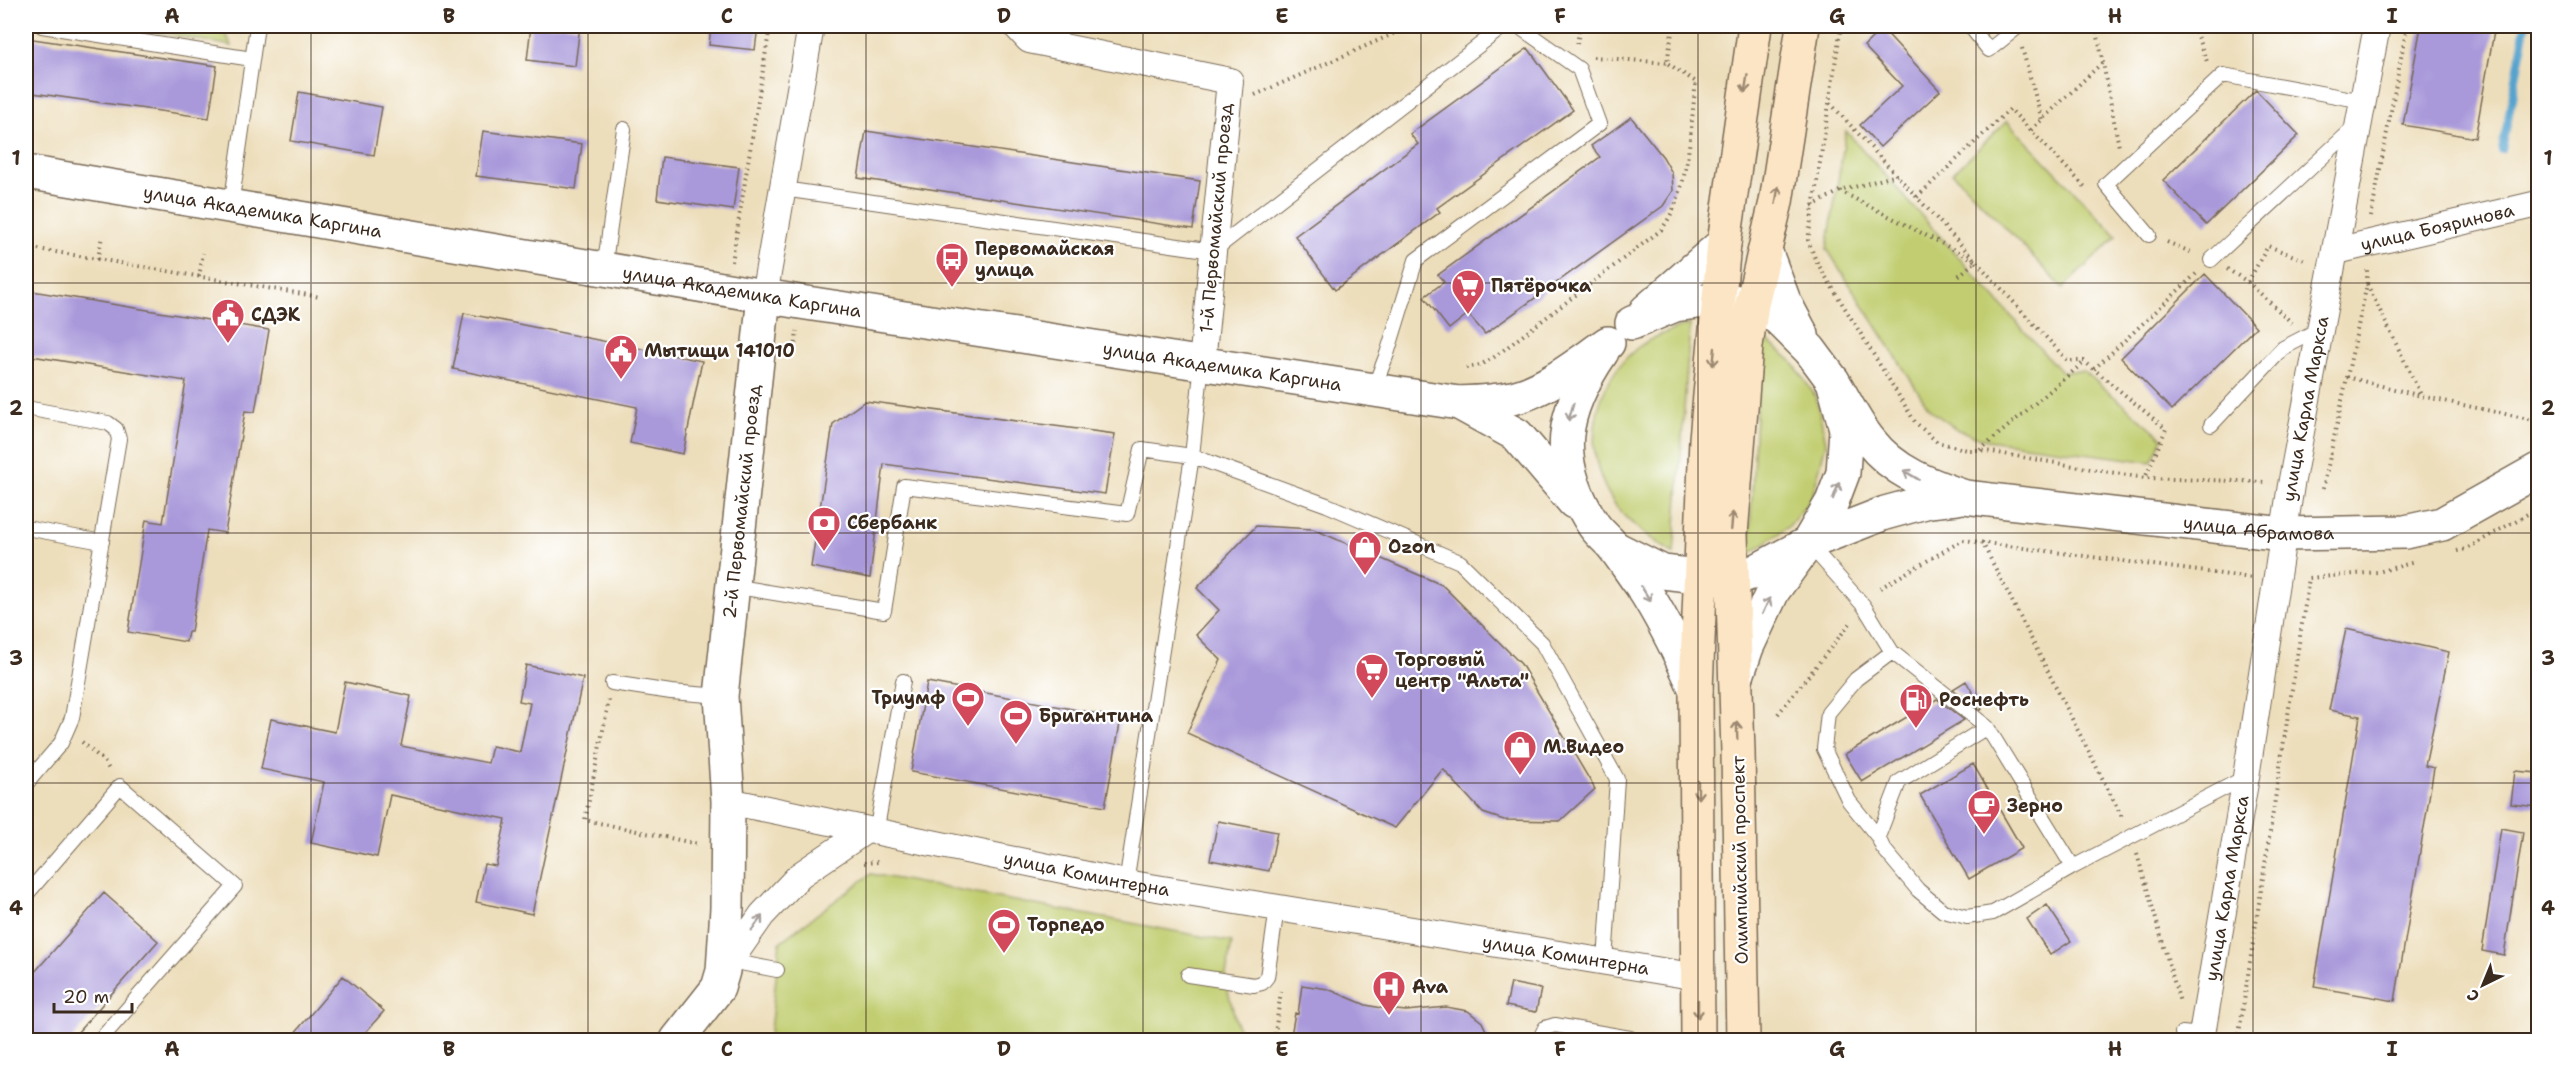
<svg xmlns="http://www.w3.org/2000/svg" width="2564" height="1066" viewBox="0 0 2564 1066" font-family="'Shantell Sans',sans-serif">
	<style>
		.green { fill: #c1cd6f; stroke: #7e7c46; stroke-width: 1.5 }
		.lines { fill: none; stroke-linecap: round; stroke-linejoin: round }
		.stream { stroke: #54a3ce; stroke-width: 8 }
		.building { fill: #a999da }
		.service-casing { stroke: #796955; stroke-width: 16 }
		.minor-casing { stroke: #796955; stroke-width: 28 }
		.tertiary-casing { stroke: #796955; stroke-width: 36 }
		.secondary-casing { stroke: #796955; stroke-width: 36 }
		.path { stroke: #796955; stroke-width: 4; stroke-dasharray: 1.5 4.5; stroke-linecap: butt }
		.service { stroke: #fff; stroke-width: 14 }
		.minor { stroke: #fff; stroke-width: 26 }
		.tertiary { stroke: #fff; stroke-width: 33 }
		.secondary { stroke: #fce5c4; stroke-width: 33 }
		.oneway { stroke: #9c8871 }
		.oneway2 { stroke: #a79f9a }
		.grid { fill: none; stroke: #3b2a1e; stroke-width: 1.5; stroke-opacity: 0.55 }
		.labels { text-anchor: middle; dominant-baseline: central; stroke-width: 4.5; stroke-linejoin: round; paint-order: stroke }
		.street-label { font-size: 18px; fill: #3b2a1e; stroke: #fff }
		.poi-label { font-size: 18px; font-weight: bold; fill: #3b2a1e; stroke: #fff; text-anchor: start }
		.neatline { fill: none; stroke: #3b2a1e; stroke-width: 2 }
		.grid-label { font-size: 20px; text-anchor: middle; font-weight: bold; fill: #3b2a1e }
	</style>
	<rect width="100%" height="100%" fill="#fff"/>
	<filter id="ink" filterUnits="userSpaceOnUse"><feTurbulence type="fractalNoise" baseFrequency=".0167" numOctaves="2"/><feDisplacementMap in="SourceGraphic" scale="12" xChannelSelector="R" yChannelSelector="G"/><feConvolveMatrix kernelMatrix="1 2 1 2 8 2 1 2 1" color-interpolation-filters="sRGB"/></filter>
	<filter id="wash" filterUnits="userSpaceOnUse"><feTurbulence type="fractalNoise" baseFrequency=".008" numOctaves="4" result="noise"/><feDisplacementMap in="SourceGraphic" scale="24" xChannelSelector="R" yChannelSelector="G"/><feGaussianBlur stdDeviation="1.35" result="paint"/><feColorMatrix in="noise" values="0 0 0 0 0 0 0 0 0 0 0 0 0 0 0 0 0 1.4 0 .05"/><feComposite in="paint" operator="in"/></filter>
	<g filter="url(#wash)">
		<rect width="100%" height="100%" fill="#eddebb"/>
		<!-- green -->
		<path class="green" d="M 126,26 L 221,26 L 232,46 Z
			M 2007,121 L 2117,236 L 2063,288 L 1953,173 Z
			M 1846,131 L 2060,371 L 2084,371 L 2163,438 L 2151,462 L 1987,440 L 1958,430 L 1930,410 L 1827,249 Z
			M 1690,324 L 1674,554 C 1652,539 1626,523 1612,500 C 1581,451 1592,386 1636,349 C 1651,337 1672,330 1690,324 Z
			M 1760,335 L 1791,360 L 1816,397 L 1826,443 L 1812,498 L 1789,526 L 1749,554 Z
			M 871,874 L 1232,942 L 1225,980 L 1241,1040 L 769,1040 L 780,942 Z"/>
		<g class="lines">
			<!-- stream -->
			<path class="stream" d="M 2502,150 L 2526,26"/>
		</g>
		<g id="blocks">
			<!-- building -->
			<path class="building" d="M 531,26 L 580,26 L 575,66 L 527,60 Z
				M 711,26 L 758,26 L 755,50 L 709,45 Z
				M 2421,26 L 2495,26 L 2475,138 L 2403,125 Z
				M 1882,28 L 1940,91 L 1880,147 L 1860,125 L 1902,86 L 1864,46 Z
				M 26,38 L 217,66 L 209,118 L 26,92 Z
				M 1528,48 L 1573,110 L 1437,208 L 1440,212 L 1335,290 L 1295,236 L 1418,144 L 1410,134 Z
				M 2256,90 L 2299,135 L 2206,225 L 2163,180 Z
				M 299,92 L 382,107 L 374,155 L 291,141 Z
				M 1631,117 L 1663,157 L 1672,173 L 1673,191 L 1663,206 L 1485,334 L 1468,314 L 1449,329 L 1424,297 L 1444,282 L 1438,275 L 1600,157 L 1591,146 Z
				M 483,131 L 582,144 L 576,189 L 476,176 Z
				M 866,131 L 1200,181 L 1193,229 L 858,178 Z
				M 662,157 L 739,167 L 733,210 L 657,199 Z
				M 2205,274 L 2256,327 L 2172,410 L 2121,358 Z
				M 26,290 L 269,330 L 255,412 L 245,411 L 225,533 L 207,530 L 191,632 L 188,632 L 186,642 L 128,632 L 146,520 L 163,523 L 186,381 L 26,355 Z
				M 464,313 L 702,361 L 683,454 L 630,443 L 637,407 L 453,369 Z
				M 865,401 L 1115,434 L 1105,494 L 884,464 L 870,578 L 811,567 L 833,424 Z
				M 1256,526 L 1313,529 L 1442,585 L 1521,664 L 1595,789 L 1560,821 L 1504,820 L 1483,813 L 1443,769 L 1395,828 L 1187,733 L 1221,660 L 1196,635 L 1219,610 L 1197,588 Z
				M 2346,629 L 2449,652 L 2425,766 L 2434,768 L 2395,1001 L 2314,987 L 2360,716 L 2329,710 Z
				M 526,665 L 583,678 L 532,914 L 476,902 L 484,864 L 496,866 L 506,819 L 390,795 L 377,857 L 311,843 L 324,782 L 261,769 L 271,719 L 335,732 L 345,682 L 411,696 L 401,746 L 488,763 L 492,746 L 520,752 L 530,703 L 519,701 Z
				M 1966,681 L 1982,709 L 1980,710 L 1953,689 Z
				M 927,682 L 1121,718 L 1105,807 L 911,772 Z
				M 1937,699 L 1964,720 L 1862,782 L 1845,754 Z
				M 1973,764 L 2022,848 L 1969,879 L 1920,795 Z
				M 2515,771 L 2538,773 L 2538,807 L 2511,804 Z
				M 1218,821 L 1277,832 L 1269,871 L 1210,860 Z
				M 2501,828 L 2523,832 L 2504,955 L 2482,951 Z
				M 104,893 L 158,941 L 70,1041 L 26,1041 L 26,982 Z
				M 2047,905 L 2071,941 L 2050,955 L 2027,919 Z
				M 343,976 L 384,1011 L 358,1041 L 288,1041 Z
				M 1511,983 L 1541,989 L 1536,1012 L 1506,1006 Z
				M 1302,985 L 1328,989 L 1366,1005 L 1386,1009 L 1406,1011 L 1446,1007 L 1468,1011 L 1482,1022 L 1491,1041 L 1290,1041 L 1295,1013 L 1298,1014 Z"/>
		</g>
	</g>
	<g filter="url(#ink)">
		<use href="#blocks" fill-opacity="0" stroke="#796955" stroke-width="1.5"/>
		<g class="lines">
			<defs>
				<path id="service" d="M 42,26 L 252,59
					M 1970,26 L 1989,50 L 2019,26
					M 783,189 L 1213,251 L 1504,26
					M 231,206 L 257,26
					M 2149,235 L 2106,184 L 2223,75 L 2363,101
					M 2211,260 L 2357,125
					M 604,269 L 624,129
					M 1373,390 L 1387,354 L 1416,260 L 1599,124 L 1579,69 L 1518,26
					M 26,408 L 108,423 L 116,429 L 119,439 L 72,718 L 61,743 L 26,784
					M 2211,425 L 2283,348 L 2320,329
					M 26,528 L 102,542
					M 1808,543 L 1864,606 L 1892,652 L 1987,727 L 2073,867
					M 732,586 L 884,611 L 904,486 L 1127,514 L 1142,449 L 1192,456 L 1327,505 L 1460,562 L 1542,643 L 1617,779 L 1605,962
					M 1892,652 L 1856,679 L 1828,713 L 1824,749 L 1849,801 L 1878,837 L 1883,848 L 1918,890 L 1943,911 L 1967,917 L 1993,913 L 2073,867 L 2246,777
					M 612,683 L 671,692 L 721,696
					M 876,833 L 903,681
					M 1878,837 L 1899,782 L 1987,727
					M 1126,883 L 1192,456 L 1202,363
					M 26,895 L 120,786 L 235,886 L 100,1040
					M 730,961 L 777,970
					M 1188,975 L 1254,985 L 1262,983 L 1267,977 L 1277,908
					M 2182,1033 L 2202,1035
					M 1539,1040 L 1545,1028 L 1555,1025 L 1630,1038"/>
				<g id="minor">
					<path d="M 1016,26 L 1029,40 L 1230,81 L 1202,363"/>
					<path id="s1" d="M 2336,251 L 2538,204"/>
					<path d="M 764,296 L 811,26"/>
					<path id="s2" d="M 728,801 L 1126,883 L 1698,977"/>
					<path d="M 723,971 L 762,915 L 800,875 L 865,831"/>
					<path id="s3" d="M 2201,1040 L 2246,777 L 2291,485 L 2377,26"/>
				</g>
				<g id="tertiary">
					<path id="s4" d="M 26,172 L 800,302 L 1459,403 C 1478,402 1497,402 1516,397 C 1549,388 1580,362 1608,343"/>
					<path d="M 1766,253 L 1784,301 L 1802,335"/>
					<path d="M 1646,311 L 1724,243"/>
					<path d="M 1632,323 L 1675,305 L 1720,299 L 1752,304 L 1778,318 L 1810,350 L 1833,381 L 1846,429 L 1843,473 L 1832,502 L 1808,543 L 1773,591 L 1747,647 L 1736,679"/>
					<path d="M 1602,352 C 1561,412 1552,460 1593,524 C 1598,532 1606,538 1612,545 C 1622,557 1631,572 1641,585 C 1663,618 1680,654 1696,690"/>
					<path id="s5" d="M 1833,381 C 1845,400 1855,423 1870,441 C 1894,472 1929,485 1965,497 L 2283,534 L 2405,532 L 2442,524 L 2538,470"/>
					<path d="M 1459,403 L 1517,435 L 1574,502"/>
					<path d="M 1617,549 L 1663,572 L 1731,580 L 1754,572 L 1808,543 L 1885,513 L 1929,501 L 1957,498"/>
					<path id="s6" d="M 677,1040 L 718,988 L 723,971 L 727,908 L 728,801 L 721,696 L 764,296"/>
				</g>
				<path id="secondary" d="M 1698,1040 L 1696,690 L 1706,439 L 1724,243 L 1755,26
					M 1743,1040 L 1738,752 L 1731,534 L 1746,346 L 1752,304 L 1776,202 L 1803,26"/>
			</defs>
			<!-- service casing -->
			<use href="#service" class="service-casing"/>
			<!-- minor casing -->
			<use href="#minor" class="minor-casing"/>
			<!-- tertiary casing -->
			<use href="#tertiary" class="tertiary-casing"/>
			<!-- secondary casing -->
			<use href="#secondary" class="secondary-casing"/>
			<!-- path -->
			<path class="path" d="M 1841,26 L 1808,240 L 1816,261 L 1915,422 L 1937,442 L 1967,450 L 1980,450 L 2145,478 L 2266,482
				M 2096,26 L 2119,147
				M 2193,26 L 2208,64
				M 1577,44 L 1580,26
				M 2022,48 L 2042,120
				M 1593,57 L 1667,63
				M 1255,95 L 1395,33 L 1398,26
				M 1830,103 L 2068,361 L 2084,361 L 2166,429 L 2145,478
				M 2031,130 L 2103,62
				M 1840,191 L 1976,261 L 1957,277
				M 1917,197 L 2010,109 L 2087,189
				M 1812,206 L 1840,191 L 1897,175
				M 2371,217 L 2407,26
				M 2167,242 L 2193,253
				M 26,247 L 320,297
				M 98,259 L 102,236
				M 732,262 L 770,26
				M 2227,269 L 2248,282 L 2292,323
				M 199,277 L 203,253
				M 2248,282 L 2268,246 L 2307,261
				M 2367,284 L 2421,395
				M 789,347 L 795,349 L 797,331
				M 1466,368 L 1480,365 L 1493,358 L 1661,230 C 1690,193 1690,128 1696,82 L 1667,63 L 1673,26
				M 2094,369 L 2197,273
				M 2347,377 L 2421,396 L 2538,421
				M 1980,450 L 2084,362
				M 2323,489 L 2367,284 L 2367,269
				M 1982,542 L 2123,819
				M 2457,551 L 2466,549 L 2538,508
				M 1880,588 L 1963,540 L 2252,578
				M 609,700 L 585,820 L 698,844
				M 1778,714 L 1852,621
				M 82,742 L 104,761 L 110,771
				M 2137,854 L 2180,1002
				M 864,863 L 878,862
				M 1274,1040 L 1281,991
				M 2238,1040 L 2309,578 L 2378,572 L 2415,562"/>
			<!-- service -->
			<use href="#service" class="service"/>
			<!-- minor -->
			<use href="#minor" class="minor"/>
			<!-- tertiary -->
			<use href="#tertiary" class="tertiary"/>
			<!-- secondary -->
			<use href="#secondary" class="secondary"/>
		</g>
		<!-- one-way arrows -->
		<defs><path id="oneway-shaft" d="M-6 0H5M1.5-3L5.5 0L1.5 3" fill="none" stroke-width="1.6" stroke-linecap="round" stroke-linejoin="round" transform="scale(1.5)"/></defs>
		<g class="oneway">
			<use href="#oneway-shaft" transform="translate(1746 84) rotate(99)"/>
			<use href="#oneway-shaft" transform="translate(1777 195) rotate(-81)"/>
			<use href="#oneway-shaft" transform="translate(1714 357) rotate(96)"/>
			<use href="#oneway-shaft" transform="translate(1732 521) rotate(-85)"/>
			<use href="#oneway-shaft" transform="translate(1737 730) rotate(-92)"/>
			<use href="#oneway-shaft" transform="translate(1698 790) rotate(90)"/>
			<use href="#oneway-shaft" transform="translate(1698 1009) rotate(90)"/>
		</g>
		<g class="oneway2">
			<use href="#oneway-shaft" transform="translate(1571 412) rotate(106)"/>
			<use href="#oneway-shaft" transform="translate(1911 475) rotate(-149)"/>
			<use href="#oneway-shaft" transform="translate(1836 491) rotate(-69)"/>
			<use href="#oneway-shaft" transform="translate(1646 594) rotate(58)"/>
			<use href="#oneway-shaft" transform="translate(1766 606) rotate(-65)"/>
			<use href="#oneway-shaft" transform="translate(757 923) rotate(-54)"/>
		</g>
	</g>
	<!-- grid -->
	<path class="grid" d="M 311,26 L 311,1040M 588,26 L 588,1040M 866,26 L 866,1040M 1143,26 L 1143,1040M 1421,26 L 1421,1040M 1698,26 L 1698,1040M 1976,26 L 1976,1040M 2253,26 L 2253,1040M 26,283 L 2538,283M 26,533 L 2538,533M 26,783 L 2538,783"/>
	<!-- icons -->
	<defs>
		<symbol id="bus-pin" viewBox="-11 -11 22 30"><path d="M0 17L-7.5 6A9.5 9.5 0 1 1 7.5 6Z" fill="#d1495b" stroke="#fff"/><path d="M-5-6H5V4H4V6H2V4H-2V6H-4V4H-5ZM-3.5-4V0h7V-4ZM-3.5 1.2v1.5H-2V1.2ZM2 1.2v1.5H3.5V1.2Z" fill="#fff"/></symbol>
		<symbol id="supermarket-pin" viewBox="-11 -11 22 30"><path d="M0 17L-7.5 6A9.5 9.5 0 1 1 7.5 6Z" fill="#d1495b" stroke="#fff"/><path d="M-6-5.5h2.5l.6 2H6L4.5 2H-2.5L-4.4-4H-6ZM-1.5 3.2a1.3 1.3 0 1 0 .1 0ZM3 3.2a1.3 1.3 0 1 0 .1 0Z" fill="#fff"/></symbol>
		<symbol id="civic-pin" viewBox="-11 -11 22 30"><path d="M0 17L-7.5 6A9.5 9.5 0 1 1 7.5 6Z" fill="#d1495b" stroke="#fff"/><path d="M-.6-6.5H3V-4.5H.6V-3L4-1V1h2V6H-6V1h2V-1L-.6-3ZM-1.2 2.5V6h2.4V2.5Z" fill="#fff"/></symbol>
		<symbol id="bank-pin" viewBox="-11 -11 22 30"><path d="M0 17L-7.5 6A9.5 9.5 0 1 1 7.5 6Z" fill="#d1495b" stroke="#fff"/><path d="M-6-4H6V4H-6ZM0-2.3a2.3 2.3 0 1 0 0 4.6a2.3 2.3 0 1 0 0-4.6Z" fill="#fff"/></symbol>
		<symbol id="shop-pin" viewBox="-11 -11 22 30"><path d="M0 17L-7.5 6A9.5 9.5 0 1 1 7.5 6Z" fill="#d1495b" stroke="#fff"/><path d="M-5-2.5h2.3a2.7 3.5 0 0 1 5.4 0H5L5.5 6h-11ZM-1.5-2.5h3a1.5 2.3 0 0 0-3 0Z" fill="#fff"/></symbol>
		<symbol id="stadium-pin" viewBox="-11 -11 22 30"><path d="M0 17L-7.5 6A9.5 9.5 0 1 1 7.5 6Z" fill="#d1495b" stroke="#fff"/><path d="M0-5a6.5 5 0 1 0 0 10a6.5 5 0 1 0 0-10ZM-3.5-1.8h7v3.6h-7Z" fill="#fff"/></symbol>
		<symbol id="fuel-pin" viewBox="-11 -11 22 30"><path d="M0 17L-7.5 6A9.5 9.5 0 1 1 7.5 6Z" fill="#d1495b" stroke="#fff"/><path d="M-5.5-6h7V0h2V4h1.3V-2.5L3-4.5l.8-.8L6-3V5H2.5V1h-1V6h-7ZM-4.2-4.7v3.2H.2V-4.7Z" fill="#fff"/></symbol>
		<symbol id="cafe-pin" viewBox="-11 -11 22 30"><path d="M0 17L-7.5 6A9.5 9.5 0 1 1 7.5 6Z" fill="#d1495b" stroke="#fff"/><path d="M-5.5-4.5H6V0H3Q3 3.5 0 3.5H-2.5Q-5.5 3.5-5.5 0ZM3-3.2v2h1.7v-2ZM-6 4.5H4V6H-6Z" fill="#fff"/></symbol>
		<symbol id="hospital-pin" viewBox="-11 -11 22 30"><path d="M0 17L-7.5 6A9.5 9.5 0 1 1 7.5 6Z" fill="#d1495b" stroke="#fff"/><path d="M-5-5h3v3.5h4V-5h3V5h-3V1.5h-4V5h-3Z" fill="#fff"/></symbol>
	</defs>
	<g fill-rule="evenodd">
		<use href="#bus-pin" x="933" y="240" width="38" height="52"/>
		<use href="#supermarket-pin" x="1449" y="267" width="38" height="52"/>
		<use href="#civic-pin" x="209" y="296" width="38" height="52"/>
		<use href="#civic-pin" x="602" y="332" width="38" height="52"/>
		<use href="#bank-pin" x="805" y="504" width="38" height="52"/>
		<use href="#shop-pin" x="1346" y="528" width="38" height="52"/>
		<use href="#supermarket-pin" x="1353" y="651" width="38" height="52"/>
		<use href="#stadium-pin" x="949" y="679" width="38" height="52"/>
		<use href="#fuel-pin" x="1897" y="681" width="38" height="52"/>
		<use href="#stadium-pin" x="997" y="697" width="38" height="52"/>
		<use href="#shop-pin" x="1501" y="728" width="38" height="52"/>
		<use href="#cafe-pin" x="1965" y="787" width="38" height="52"/>
		<use href="#stadium-pin" x="985" y="906" width="38" height="52"/>
		<use href="#hospital-pin" x="1370" y="968" width="38" height="52"/>
	</g>
	<g class="labels">
		<!-- street labels -->
		<g class="street-label">
			<text stroke="none"><textPath href="#s4" startOffset="240">улица Академика Каргина</textPath></text>
			<text transform="translate(1216 218) rotate(-85)">1-й Первомайский проезд</text>
			<text stroke="none"><textPath href="#s1" startOffset="104">улица Бояринова</textPath></text>
			<text stroke="none"><textPath href="#s4" startOffset="726">улица Академика Каргина</textPath></text>
			<text stroke="none"><textPath href="#s4" startOffset="1212">улица Академика Каргина</textPath></text>
			<text stroke="none"><textPath href="#s3" startOffset="640">улица Карла Маркса</textPath></text>
			<text stroke="none"><textPath href="#s6" startOffset="555">2-й Первомайский проезд</textPath></text>
			<text stroke="none"><textPath href="#s5" startOffset="478">улица Абрамова</textPath></text>
			<text transform="translate(1740 860) rotate(-91)">Олимпийский проспект</text>
			<text stroke="none"><textPath href="#s2" startOffset="366">улица Коминтерна</textPath></text>
			<text stroke="none"><textPath href="#s3" startOffset="154">улица Карла Маркса</textPath></text>
			<text stroke="none"><textPath href="#s2" startOffset="852">улица Коминтерна</textPath></text>
		</g>
		<!-- poi labels -->
		<g class="poi-label">
			<text x="975" y="249">Первомайская<tspan x="975" dy="21">улица</tspan></text>
			<text x="1491" y="286">Пятёрочка</text>
			<text x="251" y="315">СДЭК</text>
			<text x="644" y="351">Мытищи 141010</text>
			<text x="847" y="523">Сбербанк</text>
			<text x="1388" y="547">Ozon</text>
			<text x="1395" y="660">Торговый<tspan x="1395" dy="21">центр "Альта"</tspan></text>
			<text x="945" y="698" text-anchor="end">Триумф</text>
			<text x="1939" y="700">Роснефть</text>
			<text x="1039" y="716">Бригантина</text>
			<text x="1543" y="747">М.Видео</text>
			<text x="2007" y="806">Зерно</text>
			<text x="1027" y="925">Торпедо</text>
			<text x="1412" y="987">Ava</text>
		</g>
	</g>
	<!-- margin -->
	<rect width="2564" height="1066" fill="none" stroke="#fff" stroke-width="66"/>
	<!-- north arrow -->
	<g transform="translate(2483 985) rotate(223)" stroke="#ffffff" stroke-width="4.5" paint-order="stroke">
	<path d="M0-4.5L10 22L0 15L-10 22Z" fill="#3b2a1e"/>
	<text y="-9" font-size="16" font-weight="bold" text-anchor="middle" fill="#3b2a1e">С</text>
	</g>
	<!-- scale -->
	<path d="M54 1003v9h78v-9" fill="none" stroke="#3b2a1e" stroke-width="3"/>
	<text x="63" y="1003" font-size="18" fill="#3b2a1e" stroke="#ffffff" stroke-width="4.5" paint-order="stroke">20 m</text>
	<rect x="33" y="33" width="2498" height="1000" class="neatline"/>
	<g class="grid-label">
		<text x="172" y="23">A</text>
		<text x="449" y="23">B</text>
		<text x="727" y="23">C</text>
		<text x="1004" y="23">D</text>
		<text x="1282" y="23">E</text>
		<text x="1560" y="23">F</text>
		<text x="1837" y="23">G</text>
		<text x="2115" y="23">H</text>
		<text x="2392" y="23">I</text>
		<text x="16" y="165">1</text>
		<text x="2548" y="165">1</text>
		<text x="16" y="415">2</text>
		<text x="2548" y="415">2</text>
		<text x="16" y="665">3</text>
		<text x="2548" y="665">3</text>
		<text x="16" y="915">4</text>
		<text x="2548" y="915">4</text>
		<text x="172" y="1056">A</text>
		<text x="449" y="1056">B</text>
		<text x="727" y="1056">C</text>
		<text x="1004" y="1056">D</text>
		<text x="1282" y="1056">E</text>
		<text x="1560" y="1056">F</text>
		<text x="1837" y="1056">G</text>
		<text x="2115" y="1056">H</text>
		<text x="2392" y="1056">I</text>
	</g>
</svg>
